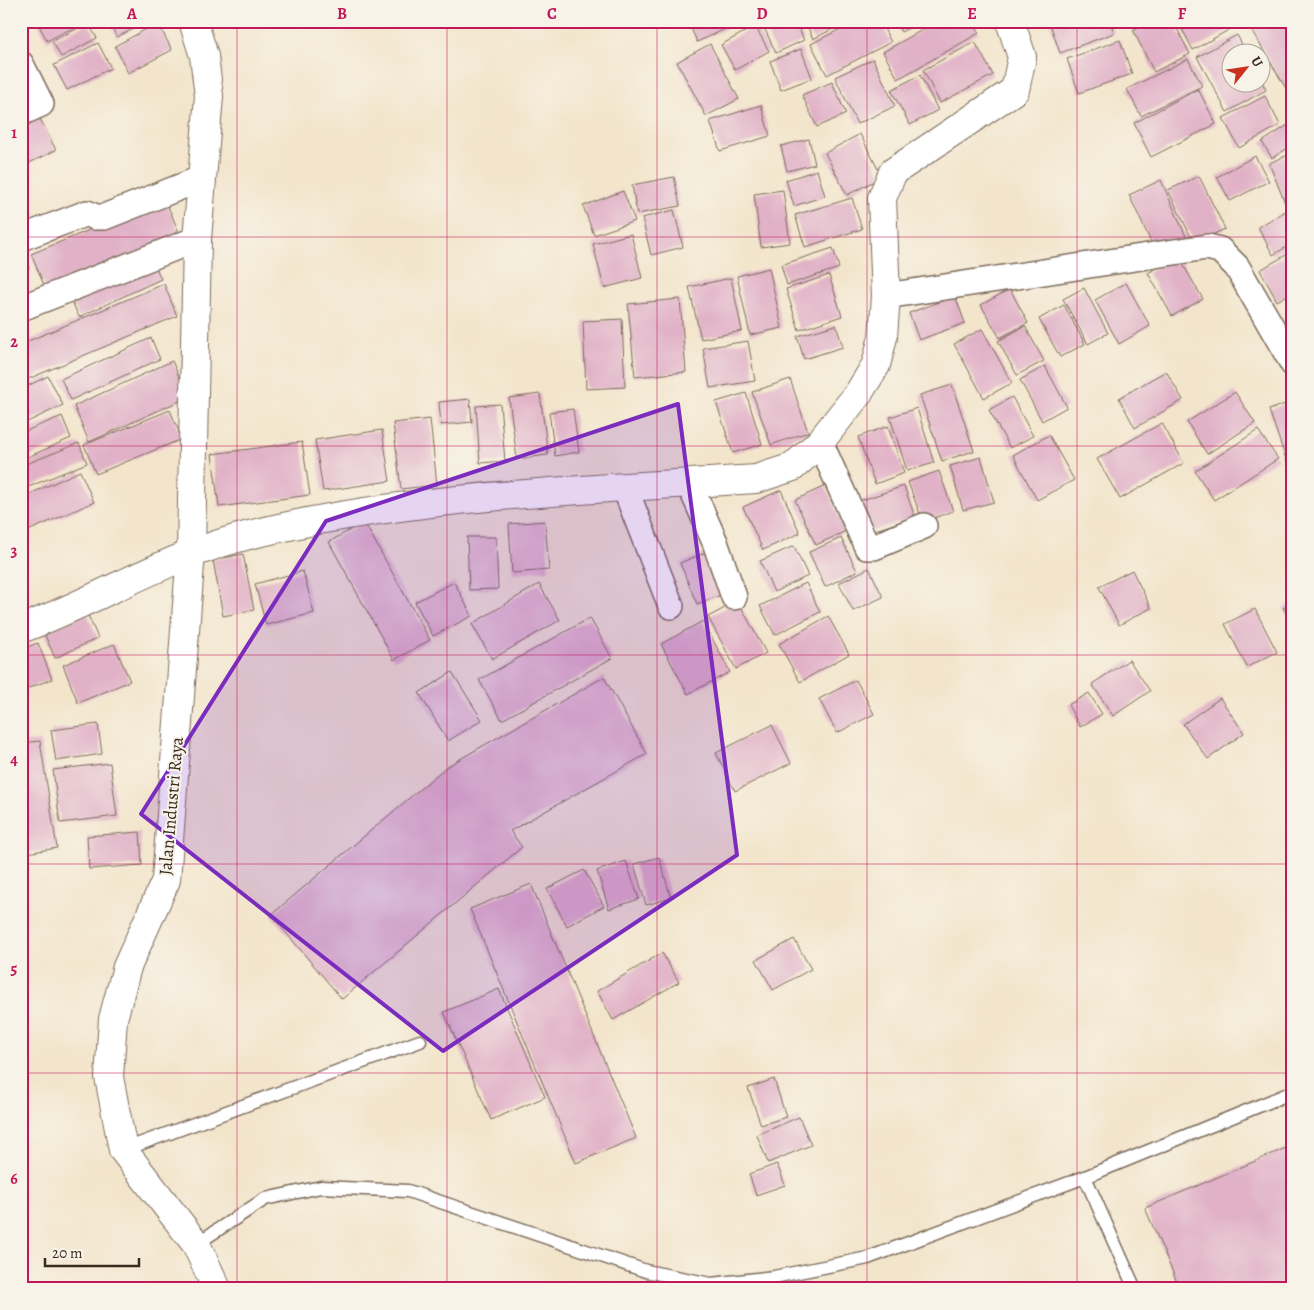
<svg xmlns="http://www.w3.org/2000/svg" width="1314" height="1310" viewBox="0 0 1314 1310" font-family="Alegreya,serif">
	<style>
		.building { fill: #e1b2c7 }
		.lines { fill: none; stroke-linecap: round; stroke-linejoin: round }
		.service-casing { stroke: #7b6b5b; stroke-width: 15 }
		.minor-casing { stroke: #7b6b5b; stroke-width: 28 }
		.tertiary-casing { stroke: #7b6b5b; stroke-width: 30 }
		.service { stroke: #fff; stroke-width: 12 }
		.minor { stroke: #fff; stroke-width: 25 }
		.tertiary { stroke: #fff; stroke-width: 28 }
		.marked { fill: #7b2cbf; fill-opacity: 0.2; stroke: #7b2cbf; stroke-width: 4; stroke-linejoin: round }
		.grid { fill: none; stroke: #c2185b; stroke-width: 1; stroke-opacity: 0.55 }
		.labels { text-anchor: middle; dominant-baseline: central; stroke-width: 4; stroke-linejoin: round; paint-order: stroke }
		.street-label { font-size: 18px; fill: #3b2a1e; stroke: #f7f3e8 }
		.neatline { fill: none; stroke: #c2185b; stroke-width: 2 }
		.grid-label { font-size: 16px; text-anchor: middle; font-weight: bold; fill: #c2185b }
	</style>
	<rect width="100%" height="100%" fill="#f7f3e8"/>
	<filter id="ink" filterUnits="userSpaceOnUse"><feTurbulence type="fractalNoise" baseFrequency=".02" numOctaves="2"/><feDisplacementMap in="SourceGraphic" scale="10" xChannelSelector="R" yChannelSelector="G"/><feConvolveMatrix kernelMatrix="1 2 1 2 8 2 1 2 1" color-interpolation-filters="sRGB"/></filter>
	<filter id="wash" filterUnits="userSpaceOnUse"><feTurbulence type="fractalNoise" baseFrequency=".0096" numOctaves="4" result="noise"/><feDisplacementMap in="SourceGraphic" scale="20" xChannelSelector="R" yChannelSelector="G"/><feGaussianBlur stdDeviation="1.12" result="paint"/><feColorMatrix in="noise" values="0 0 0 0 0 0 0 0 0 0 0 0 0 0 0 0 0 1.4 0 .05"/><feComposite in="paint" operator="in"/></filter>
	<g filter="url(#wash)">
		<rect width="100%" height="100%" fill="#f3e5cc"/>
		<g id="blocks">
			<!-- building -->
			<path class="building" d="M 37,21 L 86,21 L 47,41 Z
				M 111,21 L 149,21 L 117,37 L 109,22 Z
				M 688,21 L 732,21 L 734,25 L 697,42 Z
				M 761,21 L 795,21 L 804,40 L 776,53 Z
				M 805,21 L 848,21 L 813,39 Z
				M 856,21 L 880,21 L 891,42 L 827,75 L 811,44 Z
				M 895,21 L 923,21 L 901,32 Z
				M 938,21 L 973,21 L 979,33 L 898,79 L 883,52 Z
				M 1049,21 L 1110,21 L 1114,33 L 1060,53 Z
				M 1150,21 L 1173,21 L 1190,54 L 1154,72 L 1133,30 Z
				M 1178,21 L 1240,21 L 1241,23 L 1193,50 Z
				M 1252,21 L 1293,21 L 1293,87 L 1287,90 L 1248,24 Z
				M 88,23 L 97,38 L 61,57 L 52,41 Z
				M 158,23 L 172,50 L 128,73 L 115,46 Z
				M 755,26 L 769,51 L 735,70 L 721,45 Z
				M 1237,35 L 1246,52 L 1232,52 L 1232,82 L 1262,82 L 1266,90 L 1227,112 L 1197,57 Z
				M 1120,40 L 1132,74 L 1079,93 L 1067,59 Z
				M 975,42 L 993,75 L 940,103 L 923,70 Z
				M 98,43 L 111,68 L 67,90 L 54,65 Z
				M 710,44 L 739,99 L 706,116 L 677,62 Z
				M 801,49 L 812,78 L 781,90 L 770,61 Z
				M 873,59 L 895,106 L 857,124 L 835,77 Z
				M 1188,59 L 1202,86 L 1141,116 L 1127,89 Z
				M 920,75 L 938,110 L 910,125 L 891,90 Z
				M 832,82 L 846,114 L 817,127 L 802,95 Z
				M 1198,89 L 1216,124 L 1151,157 L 1134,123 Z
				M 1265,96 L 1280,125 L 1239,148 L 1223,118 Z
				M 761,105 L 770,136 L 720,151 L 710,121 Z
				M 36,111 L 56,150 L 21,167 L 21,118 Z
				M 1291,123 L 1293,145 L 1272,158 L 1262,142 Z
				M 860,134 L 882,177 L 847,195 L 825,153 Z
				M 809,139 L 815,164 L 787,171 L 781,146 Z
				M 1293,153 L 1293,200 L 1285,203 L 1269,163 Z
				M 1255,156 L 1269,181 L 1230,201 L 1217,177 Z
				M 817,170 L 825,196 L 794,206 L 786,180 Z
				M 1199,176 L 1225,229 L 1194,243 L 1168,190 Z
				M 674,177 L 680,206 L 637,214 L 632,185 Z
				M 1161,180 L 1188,241 L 1157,255 L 1129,195 Z
				M 783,190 L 790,243 L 761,247 L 754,194 Z
				M 623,191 L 635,221 L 594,235 L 583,206 Z
				M 852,198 L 862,229 L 805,247 L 795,215 Z
				M 165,199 L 180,235 L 46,290 L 31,254 Z
				M 1293,207 L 1293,243 L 1273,255 L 1258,227 Z
				M 674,210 L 683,247 L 651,255 L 642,218 Z
				M 631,234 L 642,278 L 604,288 L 593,244 Z
				M 833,248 L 839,268 L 787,285 L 781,265 Z
				M 1293,251 L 1293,292 L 1277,301 L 1260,270 Z
				M 24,255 L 29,268 L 21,271 L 21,256 Z
				M 1178,256 L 1203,299 L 1172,316 L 1148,273 Z
				M 152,259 L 161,279 L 79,317 L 70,297 Z
				M 769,268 L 782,328 L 750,335 L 737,276 Z
				M 829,275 L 842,316 L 799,330 L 786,289 Z
				M 731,278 L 742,331 L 701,339 L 689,287 Z
				M 1126,283 L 1150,326 L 1119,344 L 1095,300 Z
				M 164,284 L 177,316 L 21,382 L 21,344 Z
				M 1084,288 L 1108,333 L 1088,344 L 1063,299 Z
				M 1010,289 L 1028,323 L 1000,338 L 981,305 Z
				M 955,296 L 965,323 L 919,340 L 909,313 Z
				M 680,299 L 686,372 L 635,377 L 628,304 Z
				M 1064,305 L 1085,344 L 1060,357 L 1039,319 Z
				M 622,319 L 625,387 L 586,389 L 583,321 Z
				M 836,325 L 843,347 L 804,359 L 797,336 Z
				M 1025,326 L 1044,361 L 1017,375 L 998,341 Z
				M 982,329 L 1012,383 L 984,398 L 954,344 Z
				M 151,338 L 160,359 L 71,400 L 61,379 Z
				M 748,341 L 755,381 L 710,388 L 703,348 Z
				M 172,361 L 188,397 L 89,442 L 74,406 Z
				M 1045,366 L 1067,407 L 1042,421 L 1020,380 Z
				M 1166,371 L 1183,400 L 1135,428 L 1119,398 Z
				M 48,376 L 63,405 L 21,425 L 21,389 Z
				M 790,379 L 808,432 L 771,445 L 752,392 Z
				M 952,385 L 974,451 L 942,461 L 920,395 Z
				M 1235,392 L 1255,423 L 1207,454 L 1187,422 Z
				M 746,393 L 762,444 L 733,453 L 716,402 Z
				M 540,394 L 548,455 L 517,459 L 509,398 Z
				M 1012,397 L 1033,436 L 1010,448 L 989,410 Z
				M 470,399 L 472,422 L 441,425 L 439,402 Z
				M 1293,401 L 1293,470 L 1290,471 L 1269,410 Z
				M 500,404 L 505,461 L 480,463 L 476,406 Z
				M 917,408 L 934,463 L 907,471 L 890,417 Z
				M 573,409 L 579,452 L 555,456 L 549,412 Z
				M 170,410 L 182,439 L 96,474 L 84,445 Z
				M 62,416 L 71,438 L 21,460 L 21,433 Z
				M 430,419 L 437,485 L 401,489 L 393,423 Z
				M 1162,423 L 1184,463 L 1120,499 L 1097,459 Z
				M 888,426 L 904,473 L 875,484 L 858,437 Z
				M 382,430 L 390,481 L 323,491 L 315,440 Z
				M 1258,430 L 1278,459 L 1214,500 L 1195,471 Z
				M 1049,435 L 1074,480 L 1037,500 L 1013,455 Z
				M 302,442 L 310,495 L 219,507 L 212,454 Z
				M 79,443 L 87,463 L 21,490 L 21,466 Z
				M 981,457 L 994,502 L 963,510 L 950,466 Z
				M 80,471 L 94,502 L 21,534 L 21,498 Z
				M 939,471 L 953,511 L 923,522 L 908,482 Z
				M 825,486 L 846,531 L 816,545 L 795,500 Z
				M 904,486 L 915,517 L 869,532 L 859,501 Z
				M 781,490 L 800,533 L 763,550 L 743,507 Z
				M 545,521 L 549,570 L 512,573 L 509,524 Z
				M 364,522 L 430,640 L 394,660 L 329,542 Z
				M 467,537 L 496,537 L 498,589 L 469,590 Z
				M 841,538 L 857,571 L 825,587 L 809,552 Z
				M 794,546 L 808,576 L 774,592 L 760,561 Z
				M 712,550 L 729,592 L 697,604 L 680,563 Z
				M 243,554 L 254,610 L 223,616 L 213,560 Z
				M 869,568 L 883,597 L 853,611 L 839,583 Z
				M 1132,570 L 1151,608 L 1119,625 L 1099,587 Z
				M 303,571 L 314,613 L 266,625 L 255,584 Z
				M 454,582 L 472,616 L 433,636 L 415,602 Z
				M 806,583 L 820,612 L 775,635 L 760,606 Z
				M 539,584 L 560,620 L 492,659 L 472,624 Z
				M 738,601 L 766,653 L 736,669 L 708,617 Z
				M 1293,602 L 1293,623 L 1283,608 Z
				M 1255,609 L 1277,652 L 1247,667 L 1225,624 Z
				M 87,613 L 98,638 L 55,658 L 44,633 Z
				M 828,616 L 849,654 L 800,682 L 779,644 Z
				M 590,618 L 612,658 L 502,720 L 479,680 Z
				M 703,621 L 730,672 L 688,694 L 661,644 Z
				M 38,643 L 52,679 L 21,691 L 21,649 Z
				M 114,644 L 130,681 L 78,703 L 63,665 Z
				M 1129,660 L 1150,691 L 1113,716 L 1092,684 Z
				M 452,672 L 482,720 L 448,741 L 419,693 Z
				M 604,677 L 647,754 L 510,831 L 522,847 L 342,999 L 271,915 L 446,767 Z
				M 856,680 L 874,714 L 837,733 L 819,699 Z
				M 1089,693 L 1102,714 L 1080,727 L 1068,705 Z
				M 1220,698 L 1244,733 L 1208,759 L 1183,724 Z
				M 98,724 L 102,754 L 56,761 L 51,730 Z
				M 772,725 L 791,763 L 735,791 L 716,753 Z
				M 40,741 L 57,848 L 21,854 L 21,743 Z
				M 110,763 L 117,816 L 60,823 L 53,770 Z
				M 140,832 L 142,865 L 89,869 L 87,836 Z
				M 659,857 L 671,898 L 646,905 L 634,864 Z
				M 626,861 L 639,899 L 609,909 L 597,871 Z
				M 584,870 L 604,906 L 567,926 L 547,889 Z
				M 531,884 L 636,1138 L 576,1163 L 470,909 Z
				M 794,939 L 811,969 L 773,990 L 756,960 Z
				M 662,953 L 679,982 L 613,1020 L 597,991 Z
				M 499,989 L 545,1097 L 491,1120 L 444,1012 Z
				M 774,1079 L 786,1117 L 761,1125 L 748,1088 Z
				M 799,1117 L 811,1145 L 768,1163 L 757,1135 Z
				M 1293,1145 L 1293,1289 L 1180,1289 L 1145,1208 Z
				M 777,1164 L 785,1185 L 756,1195 L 749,1174 Z"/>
		</g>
	</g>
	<g filter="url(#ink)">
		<use href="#blocks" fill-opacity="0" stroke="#7b6b5b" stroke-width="1"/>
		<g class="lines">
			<defs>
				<path id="service" d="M 123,1150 L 420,1041
					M 1085,1177 L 1135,1289
					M 196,1244 L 265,1199 L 321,1187 L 408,1191 L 646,1271 L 711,1284 L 774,1277 L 868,1258 L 1085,1177 L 1293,1092"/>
				<path id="minor" d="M 21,64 L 41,104 L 21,113
					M 21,238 L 87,213 L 95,217 L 104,217 L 203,178
					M 886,296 L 1207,247 L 1220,250 L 1237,267 L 1293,364
					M 21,308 L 197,239
					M 820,442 L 867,547 L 874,547 L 924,526
					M 689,483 L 715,542 L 734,597
					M 625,488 L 671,606"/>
				<path id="tertiary" d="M 193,21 L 204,56 L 209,96 L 197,239 L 191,552 L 166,880 L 127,967 L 113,1019 L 109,1077 L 123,1150 L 196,1244 L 217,1289
					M 21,629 C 100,599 171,554 253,534 C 416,494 590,490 756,479 L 793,467 L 820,442 L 858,394 L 876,365 L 883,337 L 886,296 L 882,198 L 893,172 L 1015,90 L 1022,57 L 1010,21"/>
			</defs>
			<!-- service casing -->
			<use href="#service" class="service-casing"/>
			<!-- minor casing -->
			<use href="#minor" class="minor-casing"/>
			<!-- tertiary casing -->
			<use href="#tertiary" class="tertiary-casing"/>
			<!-- service -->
			<use href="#service" class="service"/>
			<!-- minor -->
			<use href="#minor" class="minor"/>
			<!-- tertiary -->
			<use href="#tertiary" class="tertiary"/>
		</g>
	</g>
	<!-- marked area -->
	<path class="marked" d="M 678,404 L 737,855 L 443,1051 L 141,814 L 326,521 Z"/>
	<!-- grid -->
	<path class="grid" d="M 237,21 L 237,1289M 447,21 L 447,1289M 657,21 L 657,1289M 867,21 L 867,1289M 1077,21 L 1077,1289M 21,237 L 1293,237M 21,446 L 1293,446M 21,655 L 1293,655M 21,864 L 1293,864M 21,1073 L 1293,1073"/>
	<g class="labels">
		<!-- street labels -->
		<g class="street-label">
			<text transform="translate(171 806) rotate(-85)">Jalan Industri Raya</text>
		</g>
	</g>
	<!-- margin -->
	<rect width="1314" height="1310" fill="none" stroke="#f7f3e8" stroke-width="55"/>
	<!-- north arrow -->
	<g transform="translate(1246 68) rotate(60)"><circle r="24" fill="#f7f3e8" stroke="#aca397"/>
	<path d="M0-4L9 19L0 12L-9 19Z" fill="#c8321e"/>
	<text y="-8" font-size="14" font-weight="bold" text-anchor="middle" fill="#3b2a1e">U</text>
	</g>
	<!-- scale -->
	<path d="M45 1258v8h94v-8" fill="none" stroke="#3b2a1e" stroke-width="2.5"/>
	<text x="52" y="1258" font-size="15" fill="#3b2a1e" stroke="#f7f3e8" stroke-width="4" paint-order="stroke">20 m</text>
	<rect x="28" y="28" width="1258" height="1254" class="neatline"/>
	<g class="grid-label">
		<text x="132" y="19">A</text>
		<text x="342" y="19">B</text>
		<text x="552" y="19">C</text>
		<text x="762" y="19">D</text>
		<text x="972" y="19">E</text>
		<text x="1182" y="19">F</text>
		<text x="14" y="138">1</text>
		<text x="14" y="347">2</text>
		<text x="14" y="556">3</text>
		<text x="14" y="765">4</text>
		<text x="14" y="974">5</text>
		<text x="14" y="1184">6</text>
	</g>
</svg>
